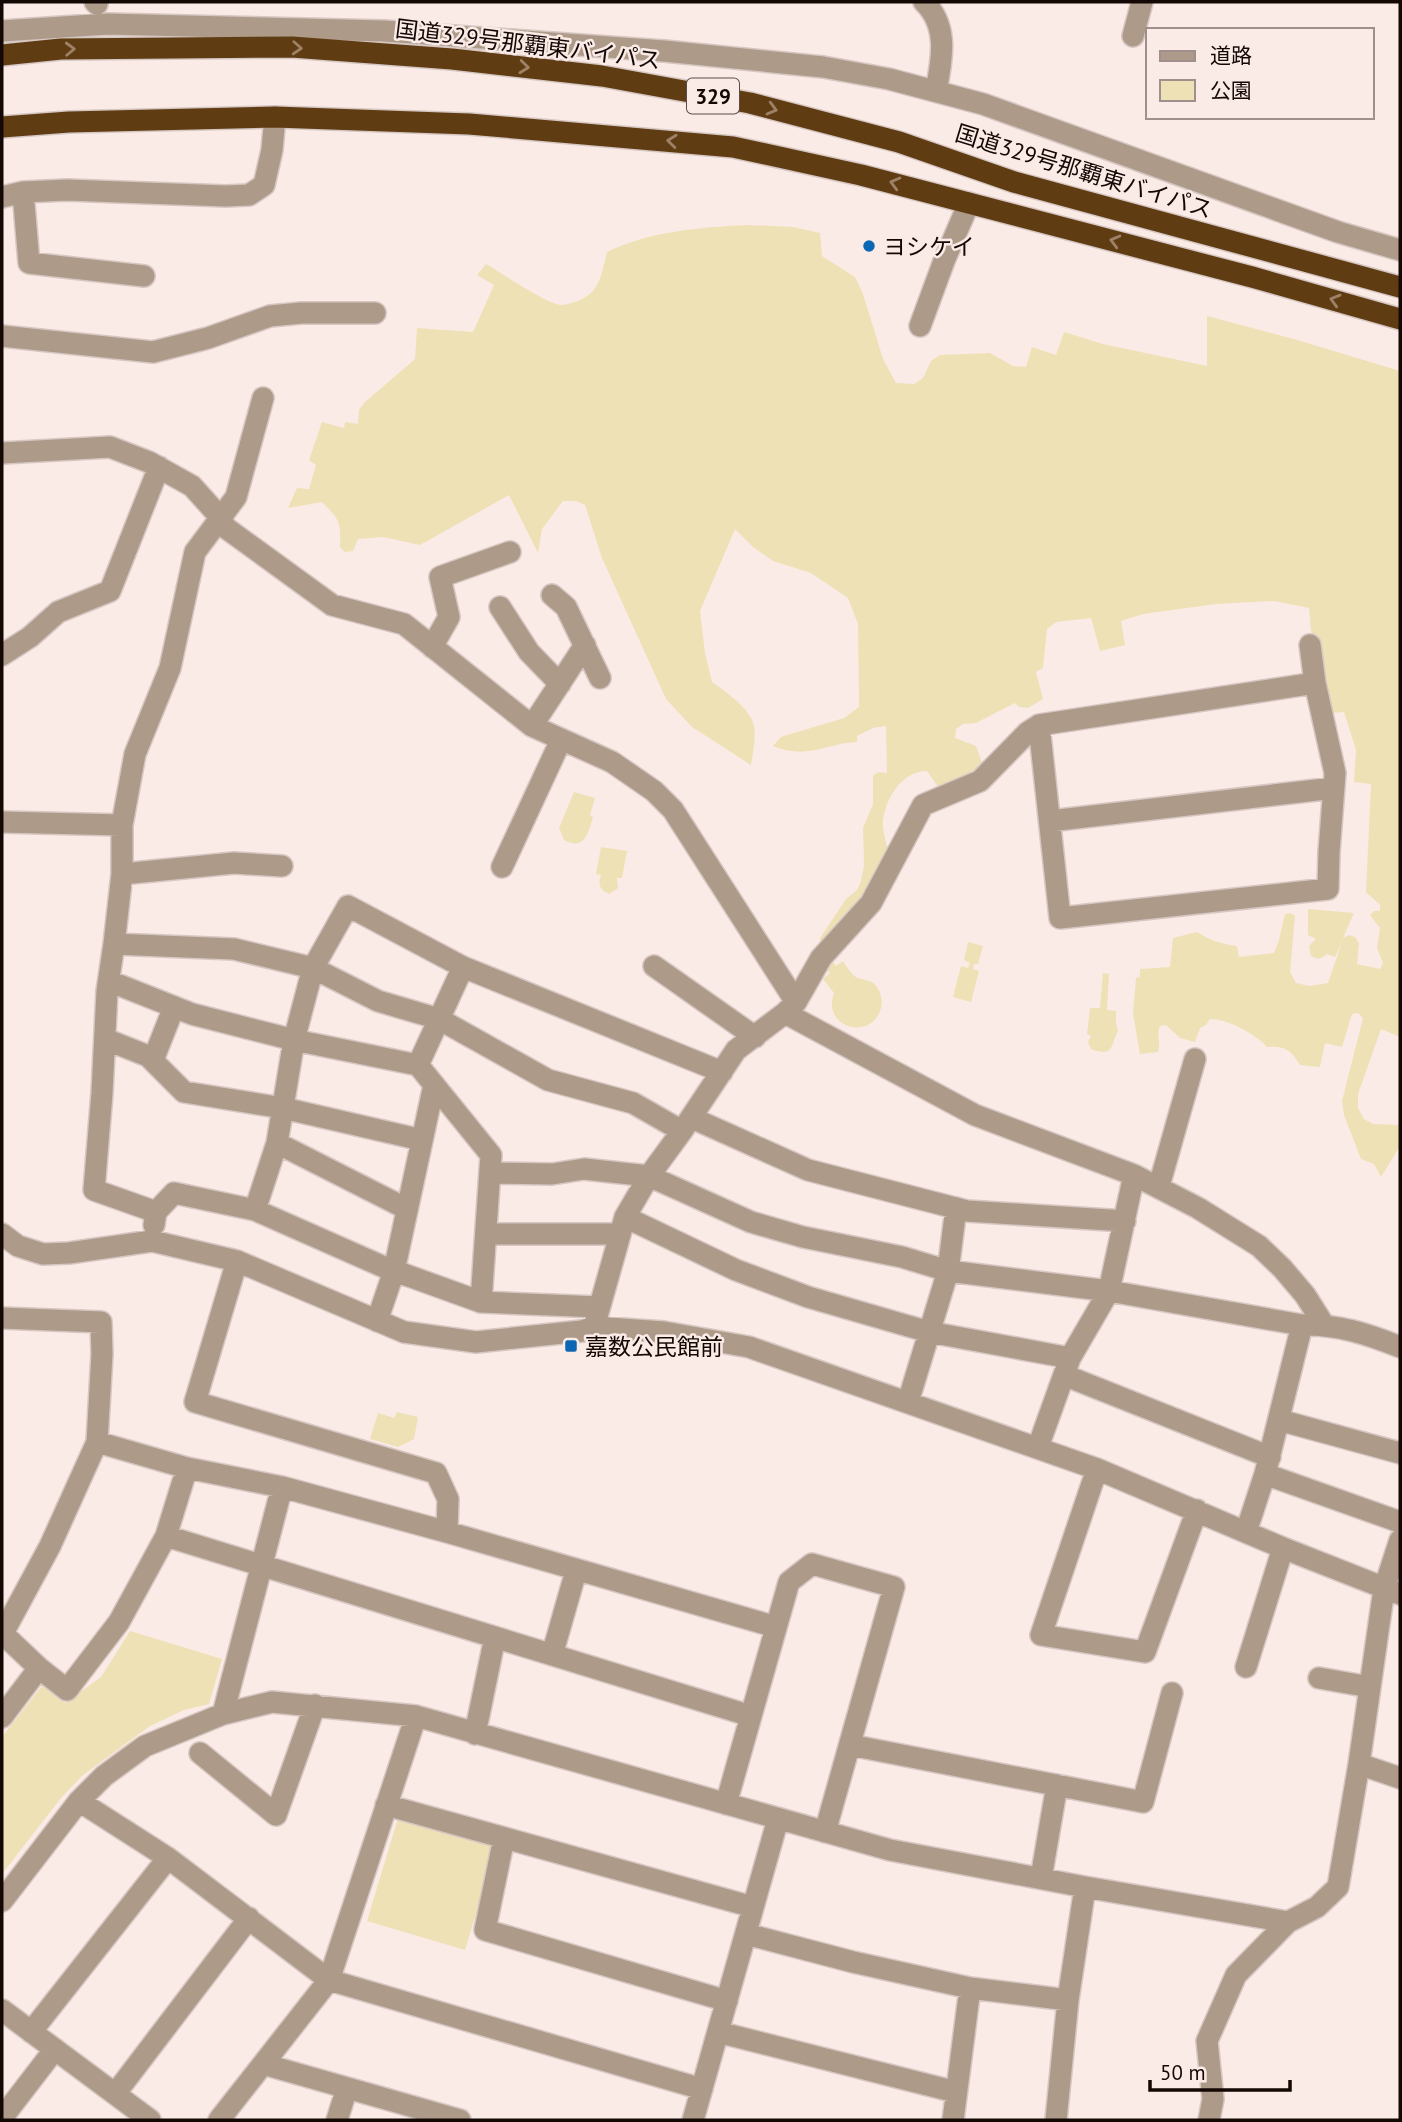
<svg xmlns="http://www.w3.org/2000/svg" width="1402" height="2122" viewBox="0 0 1402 2122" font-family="'PT Sans','Noto Sans JP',sans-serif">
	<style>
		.green { fill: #eee1b5 }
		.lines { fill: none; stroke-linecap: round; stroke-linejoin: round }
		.minor-casing { stroke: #d6c7c3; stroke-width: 24 }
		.highway-casing { stroke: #d6c7c3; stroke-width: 24 }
		.minor { stroke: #ad9a89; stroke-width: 21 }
		.highway { stroke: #603c13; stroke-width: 21 }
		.oneway { stroke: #9e8268 }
		.poi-dot { fill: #0b67b4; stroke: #fbebe7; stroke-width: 2.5 }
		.labels { text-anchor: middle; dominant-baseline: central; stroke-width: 5; stroke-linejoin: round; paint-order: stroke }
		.shield { fill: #fbebe7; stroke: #594c49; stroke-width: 2 }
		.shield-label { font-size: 21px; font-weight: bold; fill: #140805 }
		.street-label { font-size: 23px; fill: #140805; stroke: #fbebe7 }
		.poi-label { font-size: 23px; fill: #140805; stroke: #fbebe7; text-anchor: start }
	</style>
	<rect width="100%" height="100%" fill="#fbebe7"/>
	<!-- green -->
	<path class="green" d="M 749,225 L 793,227 L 820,233 L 822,256 L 855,277 L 863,294 L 883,359 L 896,383 L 914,384 L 923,378 L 931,361 L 940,355 L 990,353 L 1013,366 L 1026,367 L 1032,347 L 1056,355 L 1064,332 L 1103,344 L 1207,366 L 1207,316 L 1294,339 L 1400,371 L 1400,1037 L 1381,1029 L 1358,1094 L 1358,1108 L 1364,1119 L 1373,1124 L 1400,1125 L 1400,1146 L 1381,1177 L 1374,1164 L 1361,1159 L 1344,1115 L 1342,1101 L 1363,1018 L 1358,1013 L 1352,1014 L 1342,1047 L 1325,1043 L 1320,1067 L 1300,1065 C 1291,1050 1285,1046 1267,1047 C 1256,1034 1228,1019 1210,1019 L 1206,1025 L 1200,1028 L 1195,1042 L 1180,1038 L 1166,1025 L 1160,1026 C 1156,1034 1161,1043 1158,1052 L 1140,1054 L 1133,1014 L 1136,978 L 1140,977 L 1140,969 L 1170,967 L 1173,938 L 1197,932 C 1209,940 1222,944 1237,946 L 1239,957 L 1274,953 L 1279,940 L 1285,914 L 1291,913 L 1295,916 L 1290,972 L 1296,983 L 1310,986 L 1328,983 L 1342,942 L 1335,957 L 1327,954 C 1322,959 1317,960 1311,956 L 1309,946 L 1316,939 L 1308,935 L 1308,909 L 1354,913 L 1343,938 L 1349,935 L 1355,937 L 1359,943 L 1357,964 L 1380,969 L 1383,963 L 1377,948 L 1380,928 L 1370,915 L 1374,911 L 1380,911 L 1380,905 L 1366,892 L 1371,784 L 1354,782 L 1356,750 L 1344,712 L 1330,713 L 1311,631 L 1309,608 L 1274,601 L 1216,604 L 1143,614 L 1121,621 L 1125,645 L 1100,651 L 1091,618 L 1056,622 L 1047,629 L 1043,668 L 1036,672 L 1043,699 L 1028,708 L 1019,707 L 1015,703 L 976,723 L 963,724 L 956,729 L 955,738 L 976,746 L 984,768 L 941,791 L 927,771 C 902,771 886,798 883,820 C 882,830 886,843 889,853 L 866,896 L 820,950 L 820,938 L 846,899 L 857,890 L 861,881 L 864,865 L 863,828 L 873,804 L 873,776 L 878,772 L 887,773 L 886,726 L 873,728 L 857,736 L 857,742 C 823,744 809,760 773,746 L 781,737 L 844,718 L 859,707 L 858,624 L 848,598 L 811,573 L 773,561 L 753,547 L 735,529 L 700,611 L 705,653 L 712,682 C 725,691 751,709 754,726 C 756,738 753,752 751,765 L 692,727 L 666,699 L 602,558 L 585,505 L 576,501 L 563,501 L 542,529 L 538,553 L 509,495 L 420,545 L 383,537 L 358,539 L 353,551 L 345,552 L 340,547 C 341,522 340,520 322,502 L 288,508 L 297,488 L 309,489 L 316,465 L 309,460 L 322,422 L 344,428 L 345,422 L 358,424 L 359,410 L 365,402 L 415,359 L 417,328 L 473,332 L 494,285 L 477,275 L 486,264 C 500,272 548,305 562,305 C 573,304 589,298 595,288 C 602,278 604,264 607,252 C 650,231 702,227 749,225 Z
		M 574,792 L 595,798 L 590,815 L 593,817 C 588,833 585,851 564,840 L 559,828 Z
		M 601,847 L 627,851 L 622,878 L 617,878 L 618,888 L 609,894 C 599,890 598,884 601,875 L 596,874 Z
		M 968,942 L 983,946 L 978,964 L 974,964 L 973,969 L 979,971 L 971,1002 L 953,997 L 961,966 L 968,968 L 970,963 L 964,960 Z
		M 829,957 L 836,966 L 843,961 C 847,967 852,976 858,978 C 865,980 872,980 877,987 C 881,993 883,1001 881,1008 C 872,1042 821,1028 834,993 L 823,979 L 830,973 L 822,966 Z
		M 1103,973 L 1109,974 L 1107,1010 L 1116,1011 L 1116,1024 L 1118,1031 C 1110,1045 1115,1058 1091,1049 L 1088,1042 L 1091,1036 L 1087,1034 L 1090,1008 L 1100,1008 Z
		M 397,1412 L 418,1417 L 414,1439 L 398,1447 L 370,1439 L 378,1413 L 394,1418 Z
		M 130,1631 L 222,1659 L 209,1704 L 184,1710 L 150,1726 L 83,1775 L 61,1798 L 2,1874 L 2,1737 L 42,1686 L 65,1703 L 101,1677 Z
		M 399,1815 L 497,1844 L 465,1950 L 367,1921 Z"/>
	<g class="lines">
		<defs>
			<path id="minor" d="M 95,2 L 97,4
				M 924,2 C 949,26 942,60 936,91
				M 2,31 L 108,24 L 384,31 L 664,51 L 823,67 L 889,79 L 983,104 L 1338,232 L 1400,250
				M 1133,36 L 1142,2
				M 23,192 L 29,263 L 144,276
				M 2,197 L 23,192 L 67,190 L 226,196 L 249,195 L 264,185 L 272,150 L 275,117
				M 920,326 L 944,261 L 969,203
				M 2,336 L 153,352 L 208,338 L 270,316 L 301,313 L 375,313
				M 2,453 L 110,447 L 149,462 L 192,486 L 220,517 L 226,528 L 332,605 L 404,624 L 532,726 L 612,762 L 654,791 L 673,810 L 796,1002
				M 552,595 L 566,607 L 600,678
				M 500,607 L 529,652 L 560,684
				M 1310,645 L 1315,683
				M 432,647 L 449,617 L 440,577 L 510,552
				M 2,655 L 30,637 L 58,612 L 110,591 L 159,467
				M 1315,683 L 1335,773 L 1329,852 L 1328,889 L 1060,918 L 1039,725 Z
				M 532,726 L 585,645
				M 1050,821 L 1334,788
				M 2,822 L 122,825
				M 502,867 L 561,740
				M 122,874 L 234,863 L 282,866
				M 114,944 L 234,949 L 313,968 L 378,1001 L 439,1019 L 548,1080 L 633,1103 L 682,1131
				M 654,966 L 755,1037
				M 463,967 L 418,1065 L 491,1155 L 481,1302 L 599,1307
				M 109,981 L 192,1014 L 294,1040 L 418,1065
				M 785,1013 L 975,1115 L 1134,1175 L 1198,1208 L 1259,1246 L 1282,1268 L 1305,1295 L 1324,1325
				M 105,1039 L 148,1056 L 184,1092 L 283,1108 L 422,1140
				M 153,1060 L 174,1007
				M 692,1118 L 808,1170 L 967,1211 L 1125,1221
				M 277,1143 L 407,1209
				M 490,1173 L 552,1174 L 584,1169 L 649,1176 L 751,1222 L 803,1237 L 902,1257 L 948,1271 L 1109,1291 L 1302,1325 C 1337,1324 1368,1334 1400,1347
				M 1159,1186 L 1195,1059
				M 255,1210 L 384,1267 L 481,1302
				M 156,1212 L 94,1190 L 102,1093 L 107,991 L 114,944 L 122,874 L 122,825 L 135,754 L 170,668 L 195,552 L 236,497 L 263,398
				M 625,1217 L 736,1270 L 808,1297 L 929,1332 L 1070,1358
				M 154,1225 L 156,1212 L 174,1193 L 255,1210 L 277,1143 L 294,1040 L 313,968 L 348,906 L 463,967 L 722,1072
				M 2,1234 L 18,1246 L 43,1254 L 69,1253 L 152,1241 L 237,1261 L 404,1332 L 476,1342 L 582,1331 L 594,1327 L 664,1332 L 749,1347 L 1097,1469 L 1283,1548 L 1400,1594
				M 486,1234 L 620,1234
				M 237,1261 L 195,1402 L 436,1473 L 448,1499 L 447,1532
				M 2,1318 L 101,1322 L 102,1354 L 97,1442 L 50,1546 L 3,1633
				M 377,1321 L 394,1271 L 434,1085
				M 594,1327 L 625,1217 L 649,1176 L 682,1131 L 736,1050 L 785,1013 L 796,1002 L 821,958 L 871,903 L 923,805 L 980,781 L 1028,732 L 1039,725
				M 1064,1375 L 1270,1457
				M 908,1402 L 948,1271 L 956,1208
				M 1279,1420 L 1400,1453
				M 97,1442 L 187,1468 L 282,1487 L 447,1532 L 776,1627
				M 1038,1447 L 1070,1358 L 1109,1291 L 1134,1175
				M 1097,1469 L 1041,1635 L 1145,1652 L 1197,1510
				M 1265,1474 L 1400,1522
				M 1246,1532 L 1265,1474 L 1302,1325
				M 166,1536 L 751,1716
				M 2,1633 L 39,1668 L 2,1717
				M 552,1655 L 576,1571
				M 1246,1667 L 1283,1548
				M 39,1668 L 67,1690 L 119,1622 L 166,1536 L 187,1468
				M 1319,1678 L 1370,1687
				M 223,1714 L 282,1487
				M 475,1734 L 495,1637
				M 850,1745 L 1143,1802 L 1172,1693
				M 200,1753 L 276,1815 L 315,1705
				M 1359,1764 L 1400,1778
				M 79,1801 L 168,1858 L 329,1980 L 702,2089
				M 726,1804 L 789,1582 L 812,1564 L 894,1587 L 825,1832
				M 386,1805 L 753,1907
				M 504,1838 L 485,1930 L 727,2001
				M 1041,1878 L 1057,1785
				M 2,1901 L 79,1801 L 104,1776 L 145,1746 L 223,1714 L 272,1702 L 416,1716 L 890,1850 L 1085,1887 L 1288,1922
				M 746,1934 L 853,1962 L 970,1988 L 1068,2000
				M 2,2010 L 150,2120
				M 31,2032 L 168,1858
				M 718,2032 L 956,2092
				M 263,2064 L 460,2120
				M 115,2094 L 249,1918
				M 2,2118 L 55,2049
				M 219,2120 L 329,1980 L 416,1716
				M 337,2120 L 347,2088
				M 693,2120 L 778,1819
				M 953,2120 L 970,1988
				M 1056,2120 L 1068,2000 L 1085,1887
				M 1209,2120 L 1213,2099 L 1207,2041 L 1236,1975 L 1288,1922 L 1317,1907 L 1338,1887 L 1359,1764 L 1384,1589 L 1400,1540"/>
			<path id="highway" d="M 2,55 L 61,49 L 292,47 L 452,59 L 602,76 L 750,103 L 899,142 L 1014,182 L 1400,287
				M 2,127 L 69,122 L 275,117 L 469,124 L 733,147 L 861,175 L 1252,277 L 1400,319"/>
		</defs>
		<!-- minor casing -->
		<use href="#minor" class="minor-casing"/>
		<!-- highway casing -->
		<use href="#highway" class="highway-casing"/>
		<!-- minor -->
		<use href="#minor" class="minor"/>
		<!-- highway -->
		<use href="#highway" class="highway"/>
	</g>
	<!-- one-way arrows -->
	<defs><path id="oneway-chevron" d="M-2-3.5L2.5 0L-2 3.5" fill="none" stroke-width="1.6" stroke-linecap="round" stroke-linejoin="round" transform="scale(1.75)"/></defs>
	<g class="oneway">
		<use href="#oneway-chevron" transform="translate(297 48) rotate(3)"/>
		<use href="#oneway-chevron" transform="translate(70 49) rotate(-2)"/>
		<use href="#oneway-chevron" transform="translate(524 67) rotate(6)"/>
		<use href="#oneway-chevron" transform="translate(772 109) rotate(15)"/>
		<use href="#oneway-chevron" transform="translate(672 141) rotate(-174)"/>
		<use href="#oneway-chevron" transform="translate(895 183) rotate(-165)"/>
		<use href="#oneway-chevron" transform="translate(1115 241) rotate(-165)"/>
		<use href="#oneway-chevron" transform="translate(1335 300) rotate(-164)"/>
	</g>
	<!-- markers -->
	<g class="poi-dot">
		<circle cx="869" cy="246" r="7"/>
		<rect x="564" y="1339" width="14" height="14" rx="3.5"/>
	</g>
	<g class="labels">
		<!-- shield labels -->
		<rect class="shield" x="687" y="78.5" width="52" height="35" rx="5"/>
		<g class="shield-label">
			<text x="713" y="96">329</text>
		</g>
		<!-- street labels -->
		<g class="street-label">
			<text transform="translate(528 44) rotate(7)">国道329号那覇東バイパス</text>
			<text transform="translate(1084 171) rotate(17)">国道329号那覇東バイパス</text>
		</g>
		<!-- poi labels -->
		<g class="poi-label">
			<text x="883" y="246">ヨシケイ</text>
			<text x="585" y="1346">嘉数公民館前</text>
		</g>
	</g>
	<!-- border -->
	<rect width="1402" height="2122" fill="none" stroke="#140805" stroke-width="7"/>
	<!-- legend -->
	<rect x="1146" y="28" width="228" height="91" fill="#fbebe7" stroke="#9f908d" stroke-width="2"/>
	<rect x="1160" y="51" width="35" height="10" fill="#ad9a89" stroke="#9f908d" stroke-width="2"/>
	<text x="1210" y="63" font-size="21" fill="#140805">道路</text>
	<rect x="1160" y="80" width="35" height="21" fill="#eee1b5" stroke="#9f908d" stroke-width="2"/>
	<text x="1210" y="98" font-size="21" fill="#140805">公園</text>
	<!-- scale -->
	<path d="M1150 2080v10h140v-10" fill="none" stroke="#140805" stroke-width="3.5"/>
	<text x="1160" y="2080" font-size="21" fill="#140805" stroke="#fbebe7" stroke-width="5" paint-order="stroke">50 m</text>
</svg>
